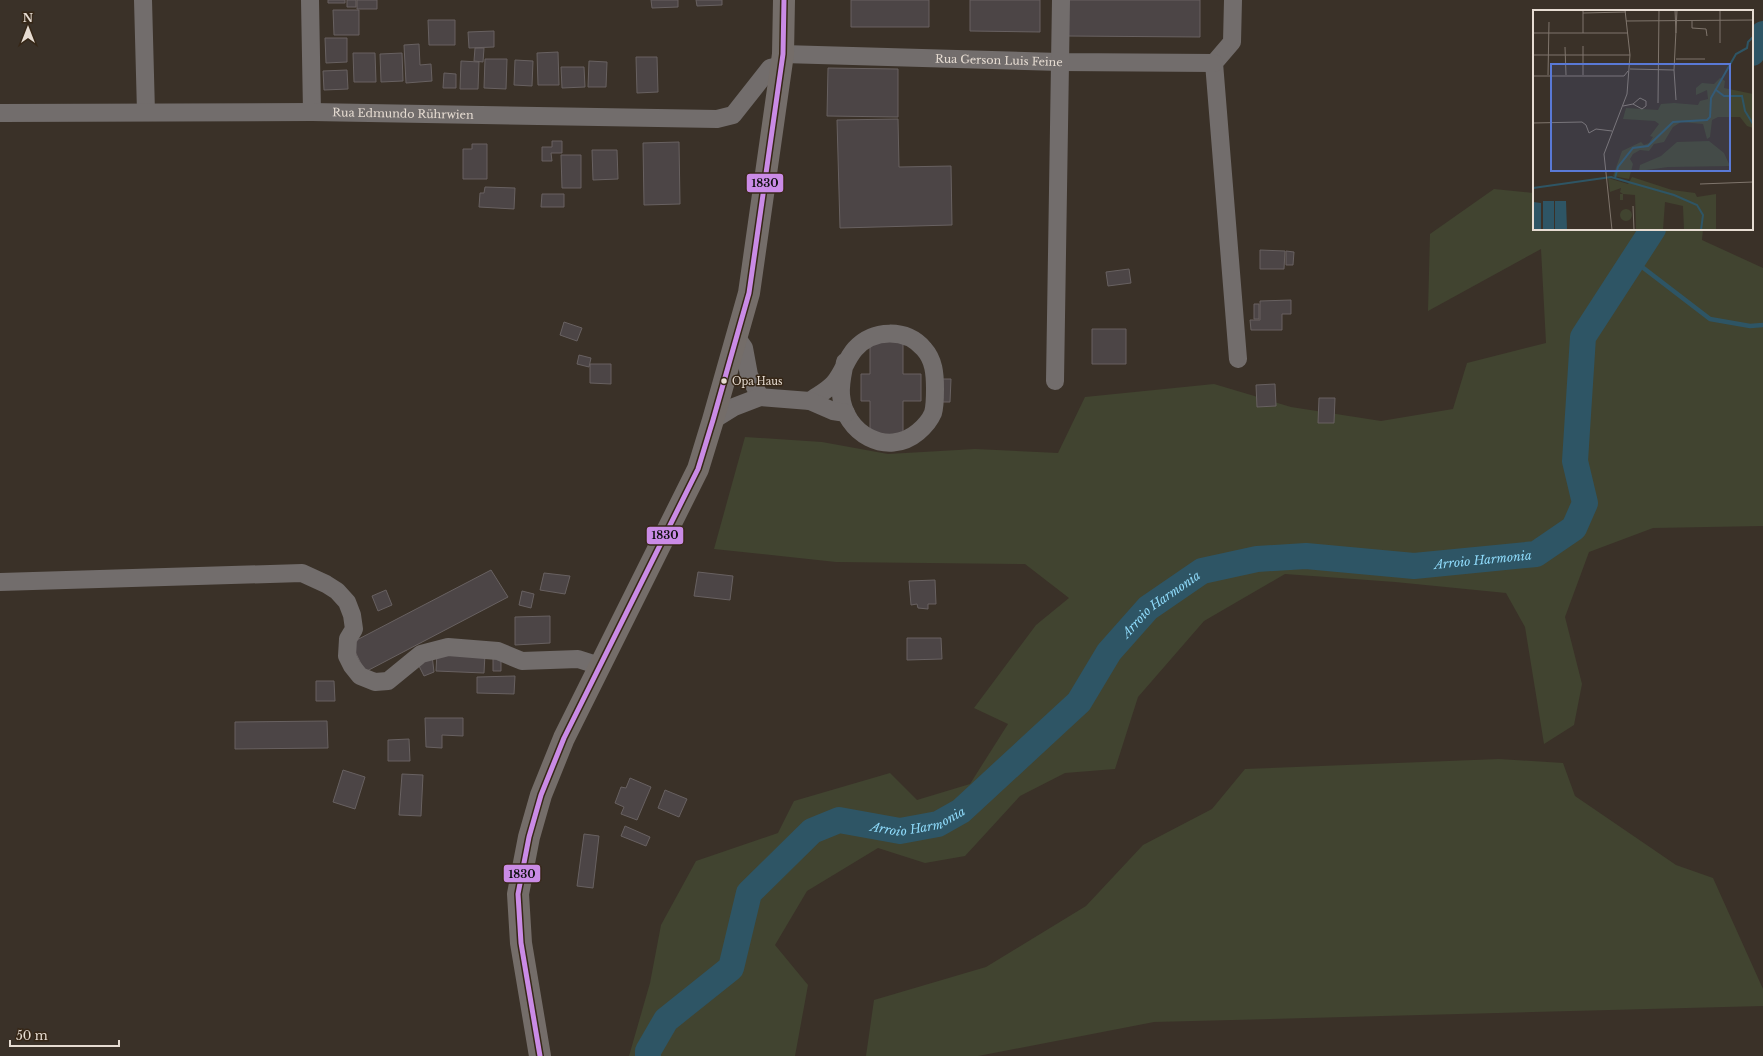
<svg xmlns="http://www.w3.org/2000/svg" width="1763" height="1056" viewBox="0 0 1763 1056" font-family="'Libre Baskerville',serif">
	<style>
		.green { fill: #414430 }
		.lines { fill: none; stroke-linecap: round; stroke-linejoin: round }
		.stream { stroke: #2e5565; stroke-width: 4.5 }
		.river { stroke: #2e5565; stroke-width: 26 }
		.building { fill: #4c4546; stroke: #686161 }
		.minor { stroke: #726d6c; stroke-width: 18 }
		.major { stroke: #746d69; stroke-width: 22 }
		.bus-1-casing { stroke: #362717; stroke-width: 8 }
		.bus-1 { stroke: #ca8be6; stroke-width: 5 }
		.bus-dot { fill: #e6dcd2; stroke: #362717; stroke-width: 1.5 }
		.labels { text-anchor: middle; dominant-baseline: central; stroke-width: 3; stroke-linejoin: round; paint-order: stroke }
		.bus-label { font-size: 10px; fill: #e6dcd2; stroke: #362717; text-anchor: start }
		.street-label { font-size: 11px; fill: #e6dcd2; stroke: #362717 }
		.water-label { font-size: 12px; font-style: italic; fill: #8fdbfb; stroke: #362717 }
		.inset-river { fill: none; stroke: #2e5565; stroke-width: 2 }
		.inset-road { fill: none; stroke: #7f756c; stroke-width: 1 }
		.view { fill: #5979d6; fill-opacity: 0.15; stroke: #5979d6; stroke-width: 2 }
		.inset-edge { fill: none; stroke: #e6dcd2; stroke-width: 2 }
		.line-badge { stroke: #362717; stroke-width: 1.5 }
		.pale-badge-label { font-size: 11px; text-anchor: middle; font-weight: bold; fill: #111 }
	</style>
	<rect width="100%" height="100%" fill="#3a3128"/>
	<!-- green -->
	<path class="green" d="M 1494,189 L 1534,193 L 1534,229 L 1703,229 L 1702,240 L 1763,268 L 1763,526 L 1653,528 L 1589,552 L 1565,617 L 1582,684 L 1574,725 L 1544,744 L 1525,627 L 1506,593 L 1395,582 L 1285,574 L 1204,621 L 1138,697 L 1115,769 L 1065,773 L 1020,796 L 965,856 L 925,863 L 878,848 L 807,891 L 775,945 L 808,985 L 795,1056 L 629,1056 L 650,983 L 661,925 L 696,861 L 778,833 L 794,801 L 890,773 L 917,800 L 970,784 L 1008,724 L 974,708 L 1036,625 L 1069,598 L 1025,564 L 836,562 L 714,549 L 745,437 L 822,442 L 888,454 L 975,449 L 1058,453 L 1085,397 L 1214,384 L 1291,407 L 1381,421 L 1453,409 L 1467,363 L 1546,343 L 1541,249 L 1428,311 L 1430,234 Z
		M 1499,759 L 1563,763 L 1575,796 L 1676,865 L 1713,878 L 1763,989 L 1763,1006 L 1154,1022 L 978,1056 L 866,1056 L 874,1000 L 986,967 L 1086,906 L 1143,845 L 1212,809 L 1245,769 Z"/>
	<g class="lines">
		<!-- stream -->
		<path class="stream" d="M 1633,260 L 1710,319 L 1750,326 L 1763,325"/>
		<!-- river -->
		<g class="river">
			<path d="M 1752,53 L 1763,34"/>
			<path id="s1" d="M 648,1056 L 648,1051 L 666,1020 L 731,968 L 749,893 L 812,831 L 839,820 L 900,831 L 938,824 L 961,811 L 1079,702 L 1109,652 L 1148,608 L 1202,571 L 1257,559 L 1306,556 L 1414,566 L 1536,554 L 1574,528 L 1585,503 L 1575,461 L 1583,337 L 1653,229"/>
		</g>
	</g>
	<!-- building -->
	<path class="building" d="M 328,0 L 345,0 L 345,3 L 328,3 Z
		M 347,0 L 356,0 L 356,7 L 347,7 Z
		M 357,0 L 377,0 L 377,9 L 357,9 Z
		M 651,0 L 678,0 L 678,7 L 652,8 Z
		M 696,0 L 722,0 L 722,5 L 697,6 Z
		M 851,0 L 929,0 L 929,27 L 851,27 Z
		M 970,0 L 1040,0 L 1040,32 L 970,31 Z
		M 1066,0 L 1200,0 L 1200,37 L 1066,36 Z
		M 333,10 L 359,10 L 359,35 L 334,35 Z
		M 428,20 L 455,20 L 455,45 L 429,45 Z
		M 494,31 L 494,47 L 469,48 L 468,32 Z
		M 325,38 L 347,38 L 347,62 L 326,63 Z
		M 419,44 L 420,65 L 431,64 L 432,81 L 406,83 L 404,45 Z
		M 475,48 L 484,48 L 483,62 L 474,61 Z
		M 558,52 L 559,85 L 538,85 L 537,53 Z
		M 353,53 L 375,53 L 376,82 L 354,82 Z
		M 402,53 L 403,81 L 381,82 L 380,54 Z
		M 636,57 L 657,57 L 658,92 L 637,93 Z
		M 485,59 L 507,59 L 506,89 L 484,88 Z
		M 515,60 L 533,61 L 532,86 L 514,85 Z
		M 461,61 L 479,62 L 478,89 L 460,89 Z
		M 589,61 L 607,62 L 606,87 L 588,87 Z
		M 561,67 L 584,67 L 585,87 L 562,88 Z
		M 828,68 L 898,69 L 898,117 L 827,116 Z
		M 347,70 L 348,89 L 324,90 L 323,71 Z
		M 444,73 L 456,74 L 456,88 L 443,88 Z
		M 898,119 L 899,167 L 951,166 L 952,225 L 840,228 L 837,120 Z
		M 552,141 L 562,141 L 562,153 L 551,153 L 552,161 L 542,161 L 542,147 L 552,147 Z
		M 679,142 L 680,204 L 644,205 L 643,143 Z
		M 472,144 L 487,144 L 487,179 L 463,179 L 463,149 L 472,149 Z
		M 592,150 L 617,150 L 618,179 L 593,180 Z
		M 561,155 L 581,155 L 581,188 L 562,188 Z
		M 485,187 L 515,188 L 514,209 L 479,207 L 480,193 L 484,193 Z
		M 542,194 L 564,194 L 564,207 L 541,207 Z
		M 1260,250 L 1285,251 L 1284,269 L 1260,269 Z
		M 1286,251 L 1294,252 L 1293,265 L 1286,265 Z
		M 1129,269 L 1131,283 L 1108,286 L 1106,272 Z
		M 1291,300 L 1291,314 L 1282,314 L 1282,330 L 1251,330 L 1250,320 L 1260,320 L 1260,301 Z
		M 1254,304 L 1259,304 L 1259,319 L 1254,319 Z
		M 564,322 L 582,328 L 577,341 L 560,335 Z
		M 1092,329 L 1126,329 L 1126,364 L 1092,364 Z
		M 870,340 L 903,340 L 903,374 L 921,374 L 921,401 L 903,401 L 903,436 L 870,436 L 870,401 L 861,401 L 861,374 L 870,374 Z
		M 579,355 L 591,358 L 589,367 L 577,364 Z
		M 590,364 L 611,364 L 611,384 L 590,383 Z
		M 938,379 L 951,379 L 950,402 L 938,402 Z
		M 1275,384 L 1276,406 L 1257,407 L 1256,385 Z
		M 1319,398 L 1335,398 L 1334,423 L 1318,423 Z
		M 491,570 L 508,597 L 365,672 L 351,643 Z
		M 698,572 L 733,576 L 730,600 L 694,596 Z
		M 544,573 L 570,576 L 565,594 L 540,590 Z
		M 935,580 L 936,604 L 928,604 L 928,609 L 918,608 L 917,604 L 911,605 L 909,581 Z
		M 386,590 L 392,605 L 378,611 L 372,596 Z
		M 522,591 L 534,594 L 531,608 L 519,605 Z
		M 550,616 L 550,643 L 515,645 L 515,617 Z
		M 907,638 L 941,638 L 942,659 L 907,660 Z
		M 437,652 L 485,654 L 484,673 L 436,671 Z
		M 432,655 L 434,672 L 424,676 L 417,662 Z
		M 493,658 L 501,659 L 501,671 L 493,671 Z
		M 515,676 L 514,694 L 477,693 L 477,677 Z
		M 316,681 L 334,681 L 335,701 L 316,701 Z
		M 425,718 L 463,718 L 463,736 L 442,735 L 442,748 L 426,747 Z
		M 327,721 L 328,748 L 235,749 L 235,722 Z
		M 409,739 L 410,761 L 388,761 L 388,740 Z
		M 343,770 L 365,777 L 355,809 L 333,802 Z
		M 402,774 L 423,775 L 421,816 L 399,815 Z
		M 630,778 L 651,787 L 637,820 L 621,814 L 624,807 L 615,803 L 621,787 L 626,788 Z
		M 665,790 L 687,799 L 679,817 L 658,808 Z
		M 625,826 L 650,837 L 646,846 L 621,836 Z
		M 584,834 L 599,836 L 593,888 L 577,886 Z"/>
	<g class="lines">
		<!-- minor -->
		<g class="minor">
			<path d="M 143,0 L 146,112"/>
			<path d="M 310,0 L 312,112"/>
			<path d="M 1233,0 L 1232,42 L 1214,63 L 1238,359"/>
			<path id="s2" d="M 783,54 L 1060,62 L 1214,63"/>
			<path id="s3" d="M 0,113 L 312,112 L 717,119 L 733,115 L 770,68 L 782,65"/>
			<path d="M 737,338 L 744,348 L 749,375 L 760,397"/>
			<path d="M 1055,381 L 1061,0"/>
			<path d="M 810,401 C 818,395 828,390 834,383 C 843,373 846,359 855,349 C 873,329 906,328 924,349 C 934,360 935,374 935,389 C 935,396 935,406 933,413 C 930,420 924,427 918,432 C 887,458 844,433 841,395 C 840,384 843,373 845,362"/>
			<path d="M 713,420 L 734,407 L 760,397 L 810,401 L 833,411 L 846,413"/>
			<path d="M 0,582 L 302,573 L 326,584 L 337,591 L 347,602 L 352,615 L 354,629 L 348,639 L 347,656 L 352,666 L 360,676 L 375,682 L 388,681 L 421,654 L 448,647 L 498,651 L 522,661 L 578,659 L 600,666"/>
		</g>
		<!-- major -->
		<path class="major" d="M 540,1056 L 521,943 L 518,894 L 529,837 L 541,795 L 564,738 L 698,469 L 713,420 L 749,293 L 783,54 L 784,0"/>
		<defs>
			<path id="bus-1" d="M 540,1056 L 521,943 L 518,894 L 529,837 L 541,795 L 564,738 L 698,469 L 713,420 L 749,293 L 783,54 L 784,0"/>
		</defs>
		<!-- bus-1 casing -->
		<use href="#bus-1" class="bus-1-casing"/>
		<!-- bus-1 -->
		<use href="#bus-1" class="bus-1"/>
	</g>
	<!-- markers -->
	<circle class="bus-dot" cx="724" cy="381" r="3.5"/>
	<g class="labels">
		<!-- bus labels -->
		<g class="bus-label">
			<text x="732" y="381">Opa Haus</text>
		</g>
		<!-- street labels -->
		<g class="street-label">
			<text stroke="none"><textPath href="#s2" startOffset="216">Rua Gerson Luis Feine</textPath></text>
			<text stroke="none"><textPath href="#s3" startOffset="403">Rua Edmundo Rührwien</textPath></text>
		</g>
		<!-- water labels -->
		<g class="water-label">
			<text stroke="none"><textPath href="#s1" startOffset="1072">Arroio Harmonia</textPath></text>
			<text stroke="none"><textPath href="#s1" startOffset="736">Arroio Harmonia</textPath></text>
			<text stroke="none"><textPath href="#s1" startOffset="400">Arroio Harmonia</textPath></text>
		</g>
	</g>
	<!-- overview -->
	<g transform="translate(1533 10)">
		<rect width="220" height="220" fill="#3a3128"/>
		<path d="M 187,68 L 192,71 L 191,78 L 220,84 L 220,118 L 214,116 L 207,107 L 185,107 L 179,110 L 177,127 L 174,129 L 170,114 L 148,112 L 140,117 L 131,132 L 121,134 L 116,141 L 107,140 L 100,144 L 97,149 L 100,154 L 96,169 L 80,166 L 89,141 L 108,132 L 111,135 L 116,133 L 120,127 L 117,126 L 126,114 L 122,111 L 90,109 L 93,98 L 125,100 L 128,94 L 141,93 L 165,95 L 167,91 L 175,89 L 174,80 L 163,85 L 163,78 L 169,73 L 181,74 ZM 176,131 L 191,143 L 197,156 L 135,157 L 106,161 L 107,155 L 128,146 L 144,132 ZM 99,167 L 139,180 L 162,183 L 164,187 L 183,184 L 183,220 L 151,220 L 150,196 L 132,192 L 130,220 L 103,220 L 102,185 L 90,184 L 90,190 L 87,190 L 87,184 L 90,184 L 87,182 L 88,178 L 77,182 L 75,168 L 95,174 ZM87 205a6 6 0 1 1 12 0a6 6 0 1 1-12 0Z" fill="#414430"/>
		<path d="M 10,191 L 21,191 L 21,220 L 10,220 ZM 22,191 L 33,191 L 34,220 L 22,220 ZM 0,192 L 8,193 L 8,220 L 0,220 Z" fill="#2e5565"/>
		<path class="inset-river" d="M 183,80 L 191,86 L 209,86 L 212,101 L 220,114M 82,168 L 85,157 L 100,138 L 115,136 L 140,112 L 174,110 L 177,107 L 178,88 L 203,44 L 214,38 L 215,32 L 220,27M 0,178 L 78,167 L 141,185 L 164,195 L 170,205 L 168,220"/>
		<path class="inset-road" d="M 50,0 L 50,23M 142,0 L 143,23M 187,0 L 187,33M 50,3 L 93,2M 93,11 L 220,10M 159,11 L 159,18 L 173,19 L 174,26M 0,23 L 95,23M 32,37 L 33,65M 0,45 L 97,45M 143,49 L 172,49M 97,59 L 141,60M 15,65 L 16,12M 50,65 L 50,36M 0,66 L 91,66 L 95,61M 143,90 L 141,60 L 144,0M 125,93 L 126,0M 90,96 L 100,94 L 109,99 L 113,96 L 113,91 L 107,88 L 100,94M 0,113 L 49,112 L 53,115 L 56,123 L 63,119 L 79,121M 167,174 L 220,172M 100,196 L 101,220M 79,220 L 71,144 L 94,84 L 97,45 L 92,0"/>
		<path class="view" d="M 18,54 L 197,54 L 197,161 L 18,161 Z"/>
		<rect width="220" height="220" class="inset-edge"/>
	</g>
	<g class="line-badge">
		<rect x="746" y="173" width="38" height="20" rx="4" fill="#ca8be6"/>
		<rect x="646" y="526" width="38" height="19" rx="4" fill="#ca8be6"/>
		<rect x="503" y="864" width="38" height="19" rx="4" fill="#ca8be6"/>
	</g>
	<g class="pale-badge-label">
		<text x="765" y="187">1830</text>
		<text x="665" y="539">1830</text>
		<text x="522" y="878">1830</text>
	</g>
	<!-- north arrow -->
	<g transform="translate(28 28)" stroke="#362717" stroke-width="3" paint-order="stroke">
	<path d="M0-3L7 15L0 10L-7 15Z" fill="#e6dcd2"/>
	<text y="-6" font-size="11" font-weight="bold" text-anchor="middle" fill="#e6dcd2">N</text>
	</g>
	<!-- scale -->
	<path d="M10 1040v6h109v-6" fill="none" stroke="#e6dcd2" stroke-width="2"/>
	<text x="16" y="1040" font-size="12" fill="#e6dcd2" stroke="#362717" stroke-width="3" paint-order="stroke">50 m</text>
</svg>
